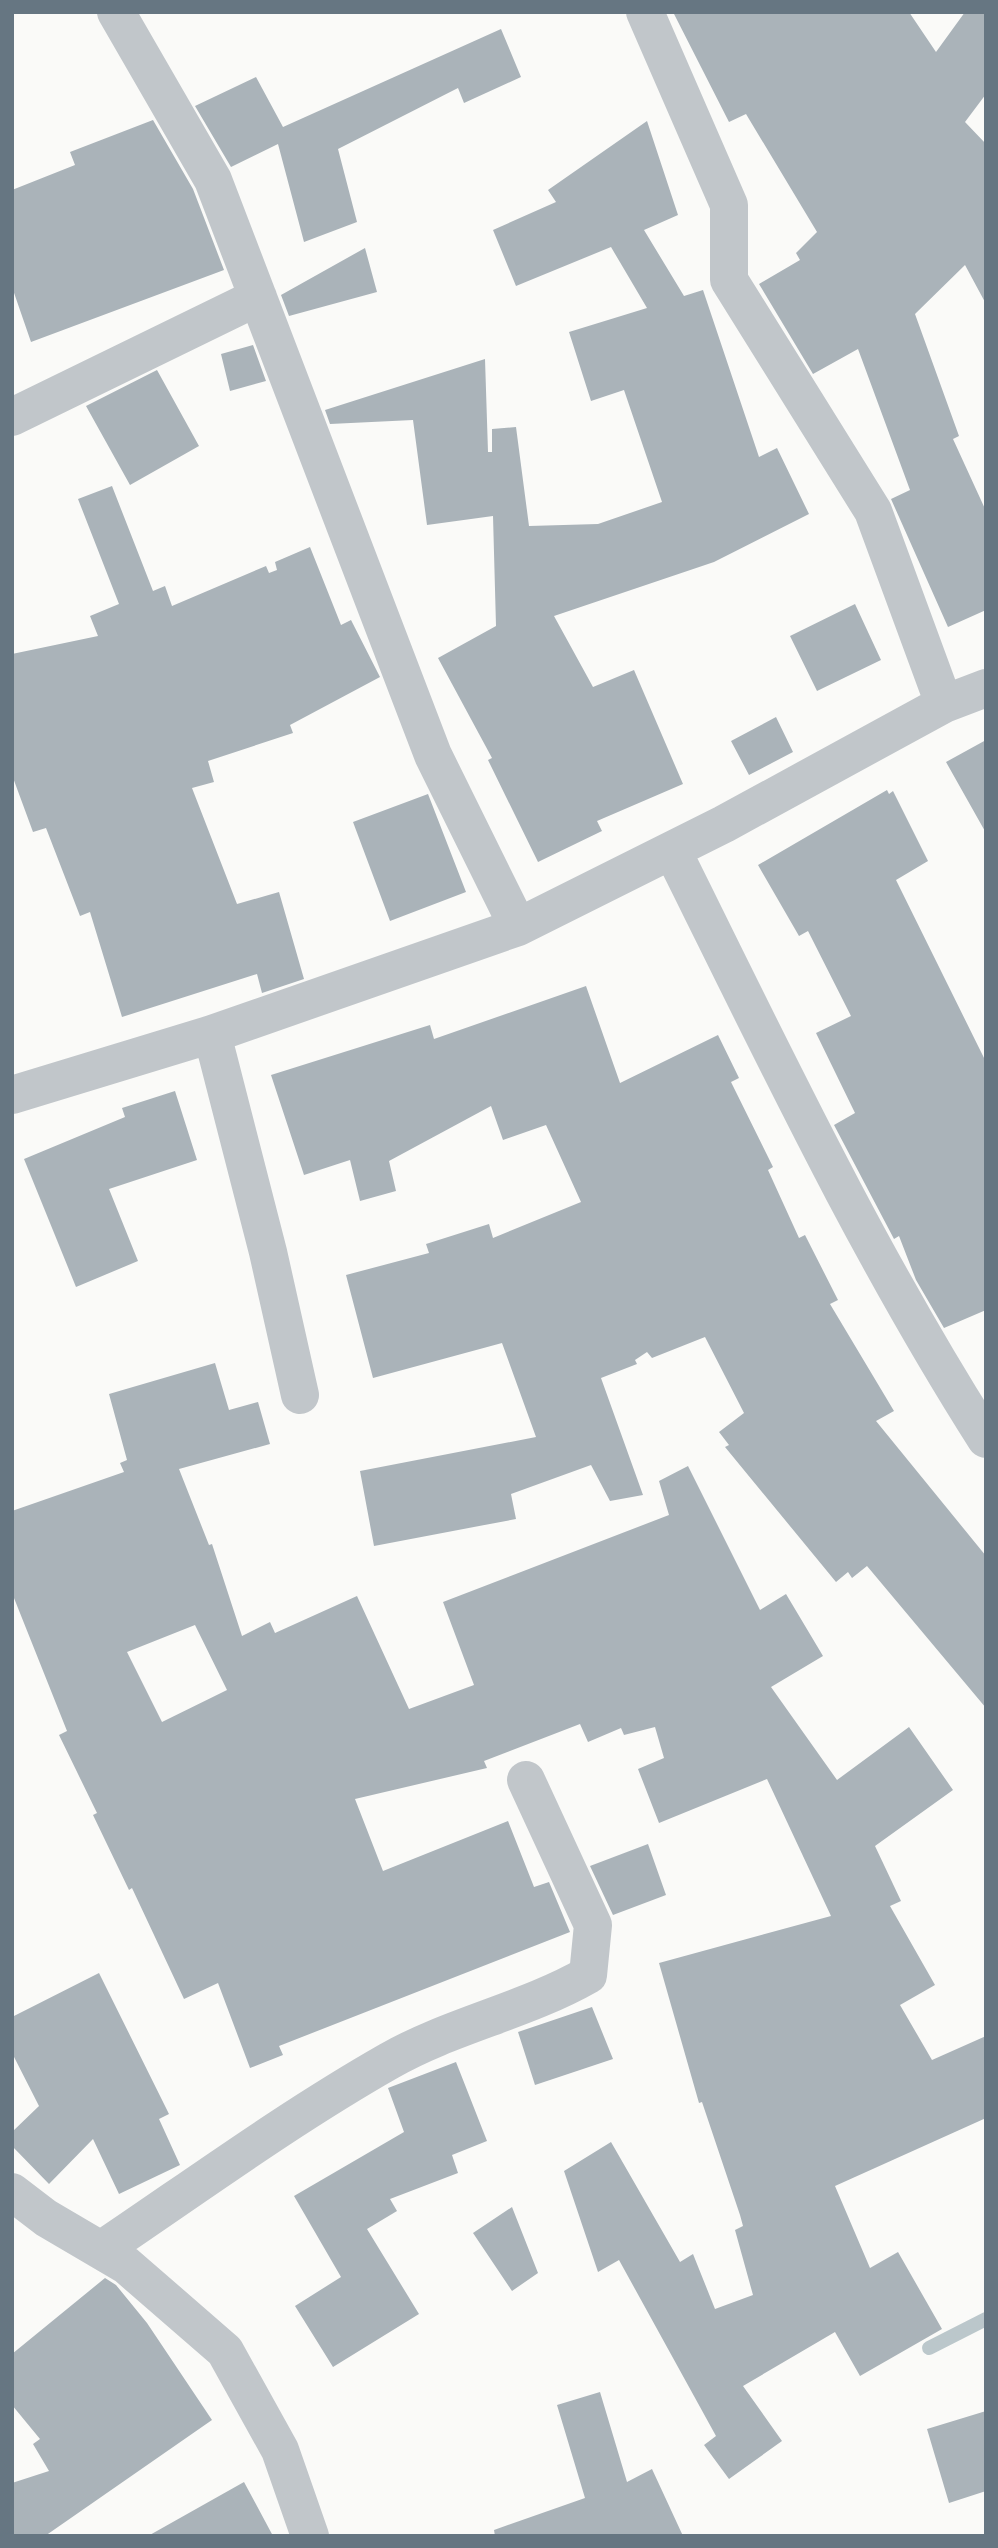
<svg xmlns="http://www.w3.org/2000/svg" width="998" height="2548" viewBox="0 0 998 2548" font-family="'Space Grotesk',sans-serif">
	<style>
		.lines { fill: none; stroke-linecap: round; stroke-linejoin: round }
		.stream { stroke: #bbc7cb; stroke-width: 14 }
		.building { fill: #aab3b9; fill-rule: evenodd }
		.minor { stroke: #c1c6ca; stroke-width: 38 }
	</style>
	<rect width="100%" height="100%" fill="#fafaf8"/>
	<g class="lines">
		<!-- stream -->
		<path class="stream" d="M 929,2348 L 986,2319"/>
	</g>
	<!-- building -->
	<path class="building" d="M 673,12 L 909,12 L 936,52 L 965,12 L 986,12 L 986,94 L 965,122 L 986,144 L 986,304 L 965,265 L 915,314 L 959,436 L 953,439 L 986,511 L 986,610 L 948,627 L 891,499 L 910,490 L 858,349 L 813,374 L 759,284 L 800,260 L 796,253 L 817,232 L 746,114 L 729,122 Z
		M 501,29 L 521,77 L 464,103 L 458,88 L 338,149 L 357,222 L 304,242 L 278,144 L 231,167 L 195,106 L 256,77 L 283,127 Z
		M 153,120 L 193,189 L 224,270 L 31,342 L 12,287 L 12,190 L 75,165 L 70,152 Z
		M 647,121 L 678,215 L 644,230 L 684,296 L 703,290 L 759,457 L 777,448 L 809,514 L 714,562 L 554,616 L 593,687 L 634,670 L 683,784 L 597,821 L 602,831 L 538,862 L 488,760 L 492,758 L 438,658 L 496,626 L 493,516 L 427,525 L 413,420 L 330,424 L 325,410 L 485,359 L 488,452 L 492,452 L 492,429 L 516,427 L 529,526 L 598,524 L 662,502 L 624,390 L 591,401 L 569,332 L 647,308 L 611,247 L 516,286 L 493,230 L 556,202 L 548,190 Z
		M 365,248 L 377,292 L 289,316 L 281,295 Z
		M 253,345 L 266,381 L 230,391 L 221,354 Z
		M 157,370 L 199,446 L 130,485 L 86,406 Z
		M 112,486 L 153,591 L 165,586 L 172,606 L 266,566 L 269,573 L 277,570 L 275,562 L 310,547 L 341,625 L 351,620 L 380,677 L 290,725 L 293,733 L 208,761 L 214,782 L 192,788 L 237,904 L 279,892 L 304,979 L 262,993 L 257,974 L 122,1017 L 90,912 L 80,916 L 46,828 L 33,832 L 12,775 L 12,654 L 98,636 L 90,616 L 119,604 L 78,499 Z
		M 855,604 L 881,660 L 817,691 L 790,636 Z
		M 776,717 L 793,752 L 749,775 L 731,741 Z
		M 986,740 L 986,833 L 946,762 Z
		M 887,790 L 889,794 L 893,791 L 928,861 L 896,880 L 986,1062 L 986,1310 L 944,1328 L 916,1280 L 899,1236 L 894,1239 L 834,1125 L 855,1113 L 816,1033 L 851,1016 L 808,931 L 799,936 L 758,865 Z
		M 428,794 L 466,892 L 390,921 L 353,822 Z
		M 586,986 L 620,1083 L 718,1035 L 739,1078 L 731,1082 L 773,1167 L 768,1170 L 799,1238 L 805,1235 L 838,1300 L 830,1304 L 894,1411 L 876,1421 L 986,1556 L 986,1708 L 867,1566 L 852,1578 L 848,1572 L 836,1582 L 725,1447 L 729,1445 L 719,1432 L 744,1413 L 705,1337 L 652,1358 L 647,1352 L 635,1360 L 637,1364 L 601,1378 L 643,1495 L 610,1501 L 591,1465 L 511,1494 L 516,1519 L 374,1546 L 360,1471 L 536,1437 L 502,1343 L 373,1378 L 346,1275 L 429,1253 L 426,1244 L 489,1224 L 493,1238 L 581,1202 L 546,1125 L 503,1140 L 491,1106 L 389,1161 L 396,1191 L 360,1201 L 350,1160 L 304,1175 L 271,1075 L 430,1025 L 434,1039 Z
		M 175,1091 L 197,1160 L 109,1189 L 138,1261 L 76,1287 L 24,1159 L 125,1117 L 122,1108 Z
		M 215,1363 L 229,1410 L 258,1402 L 270,1444 L 179,1469 L 209,1545 L 212,1544 L 242,1636 L 270,1622 L 275,1633 L 357,1596 L 409,1709 L 474,1685 L 443,1602 L 669,1515 L 659,1481 L 688,1466 L 760,1610 L 786,1594 L 823,1656 L 771,1687 L 837,1780 L 909,1727 L 953,1790 L 875,1846 L 901,1901 L 890,1906 L 935,1985 L 900,2005 L 932,2060 L 986,2036 L 986,2118 L 835,2186 L 870,2268 L 898,2252 L 942,2329 L 860,2376 L 835,2332 L 743,2386 L 782,2441 L 729,2479 L 704,2445 L 716,2436 L 619,2260 L 598,2272 L 564,2171 L 611,2142 L 680,2262 L 693,2254 L 715,2309 L 753,2295 L 735,2230 L 743,2226 L 740,2215 L 702,2102 L 699,2103 L 659,1963 L 831,1916 L 767,1779 L 659,1823 L 638,1769 L 664,1758 L 655,1727 L 624,1735 L 621,1728 L 588,1742 L 580,1724 L 484,1761 L 487,1768 L 355,1799 L 383,1871 L 508,1821 L 534,1887 L 549,1882 L 570,1932 L 279,2046 L 283,2055 L 250,2068 L 218,1983 L 184,1999 L 132,1888 L 129,1890 L 93,1815 L 97,1813 L 59,1735 L 67,1731 L 12,1593 L 12,1511 L 124,1472 L 120,1463 L 127,1460 L 109,1394 ZM 195,1625 L 227,1690 L 162,1722 L 127,1652 Z
		M 648,1844 L 666,1895 L 613,1915 L 590,1866 Z
		M 99,1973 L 169,2114 L 159,2119 L 180,2165 L 119,2194 L 93,2139 L 49,2184 L 12,2146 L 12,2132 L 39,2106 L 12,2053 L 12,2017 Z
		M 592,2007 L 613,2059 L 535,2085 L 518,2032 Z
		M 456,2062 L 487,2141 L 452,2155 L 458,2173 L 390,2199 L 397,2211 L 367,2229 L 419,2314 L 333,2367 L 295,2306 L 341,2277 L 294,2196 L 404,2132 L 388,2088 Z
		M 512,2207 L 538,2273 L 512,2291 L 473,2233 Z
		M 105,2278 L 116,2285 L 147,2323 L 212,2420 L 45,2536 L 12,2536 L 12,2483 L 49,2471 L 33,2444 L 40,2439 L 12,2405 L 12,2354 Z
		M 600,2392 L 627,2482 L 652,2469 L 683,2536 L 495,2536 L 494,2530 L 585,2498 L 557,2405 Z
		M 986,2411 L 986,2491 L 949,2503 L 927,2429 Z
		M 244,2482 L 273,2536 L 148,2536 Z"/>
	<g class="lines">
		<!-- minor -->
		<path class="minor" d="M 116,12 L 213,180 L 433,755 L 518,927
			M 645,12 L 729,205 L 729,280 L 873,511 L 944,704
			M 12,417 L 258,297
			M 672,850 C 771,1049 866,1251 986,1439
			M 212,1034 L 268,1252 L 300,1395
			M 12,1095 L 212,1034 L 518,927 L 724,824 L 944,704 L 986,688
			M 12,2192 L 46,2218 L 126,2265 L 225,2351 L 280,2450 L 310,2536
			M 101,2250 C 196,2186 289,2118 389,2061 C 452,2025 525,2011 588,1975 L 593,1925 L 526,1780"/>
	</g>
	<!-- border -->
	<rect width="998" height="2548" fill="none" stroke="#667682" stroke-width="28"/>
</svg>
